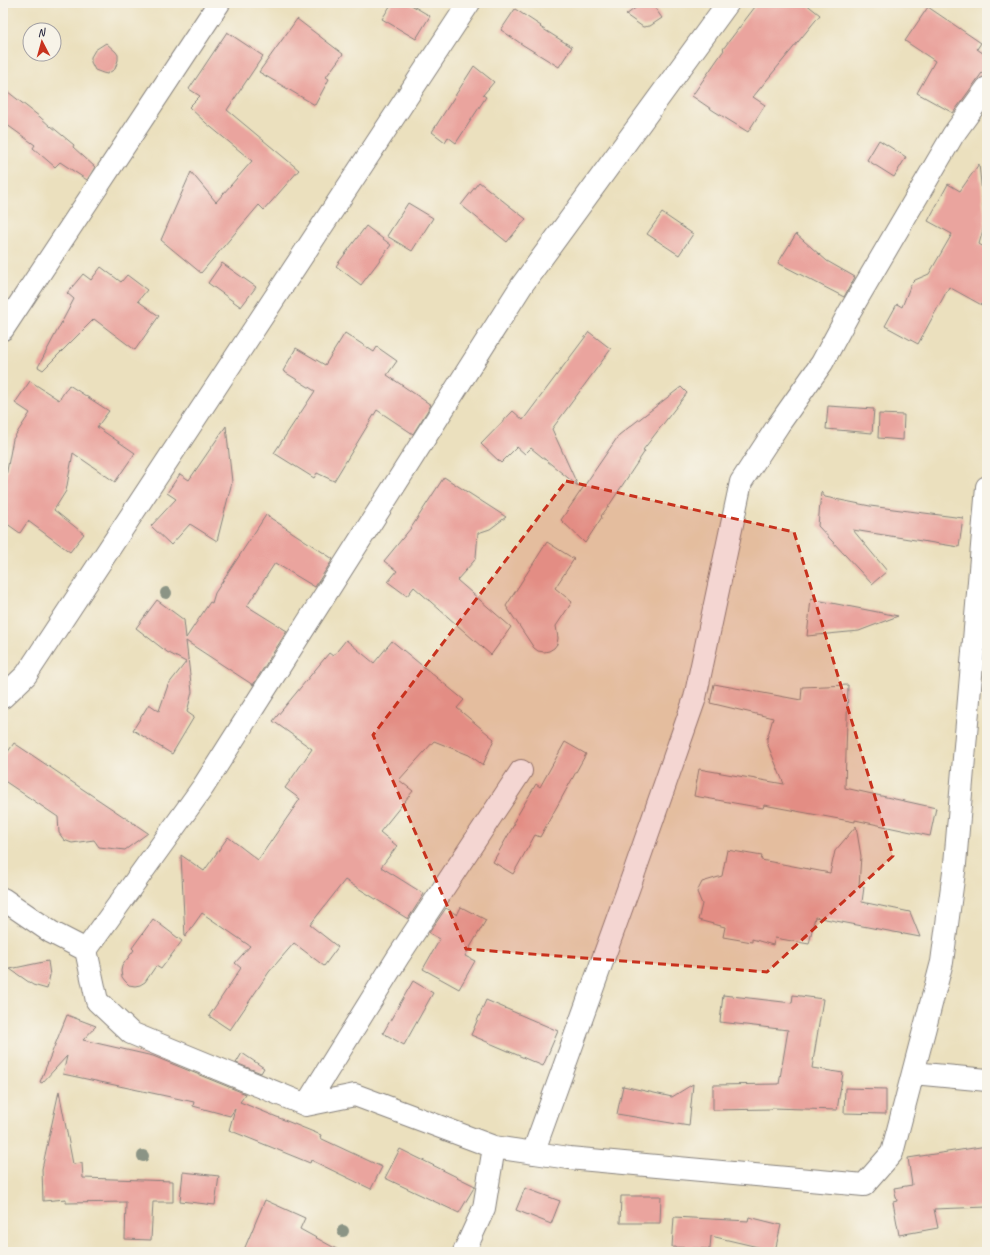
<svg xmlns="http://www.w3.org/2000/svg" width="990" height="1255" viewBox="0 0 990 1255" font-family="Caveat,sans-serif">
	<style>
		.building { fill: #eaa49e }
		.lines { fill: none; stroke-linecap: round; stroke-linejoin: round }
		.street-casing { stroke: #86817c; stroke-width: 24 }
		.street { stroke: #fff; stroke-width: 22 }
		.tree { fill: #8b9485 }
		.marked { fill: #c8321e; fill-opacity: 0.2; stroke: #c8321e; stroke-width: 3; stroke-dasharray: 8 5; stroke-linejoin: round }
	</style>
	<rect width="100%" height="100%" fill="#f7f3e8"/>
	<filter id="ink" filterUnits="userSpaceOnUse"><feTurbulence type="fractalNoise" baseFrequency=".025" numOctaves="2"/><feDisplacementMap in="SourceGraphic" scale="8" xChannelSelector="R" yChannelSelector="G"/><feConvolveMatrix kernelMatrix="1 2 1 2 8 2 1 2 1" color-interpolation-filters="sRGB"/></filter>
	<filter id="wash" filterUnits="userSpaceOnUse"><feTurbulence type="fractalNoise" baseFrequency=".012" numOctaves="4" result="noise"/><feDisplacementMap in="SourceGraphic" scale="16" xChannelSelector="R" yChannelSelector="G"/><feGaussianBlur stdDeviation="0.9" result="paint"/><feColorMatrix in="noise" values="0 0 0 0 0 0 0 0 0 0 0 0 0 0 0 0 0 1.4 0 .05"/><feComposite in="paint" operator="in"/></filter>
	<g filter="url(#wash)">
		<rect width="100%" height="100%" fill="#ebe0be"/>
		<g id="blocks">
			<!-- building -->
			<path class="building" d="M 392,3 L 408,3 L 430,16 L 416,39 L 382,19 Z
				M 646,3 L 652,4 L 662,18 L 650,26 L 643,27 L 626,15 L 641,4 Z
				M 758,3 L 805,3 L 820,15 L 753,97 L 765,105 L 748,132 L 714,111 L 692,96 L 724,50 L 723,49 Z
				M 928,7 L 981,43 L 977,49 L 987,56 L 987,66 L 953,113 L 917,93 L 935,61 L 905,41 Z
				M 515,9 L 541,26 L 540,27 L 572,47 L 559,67 L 523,45 L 501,30 Z
				M 297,19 L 343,54 L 326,77 L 329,79 L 315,105 L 259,72 Z
				M 227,32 L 263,56 L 227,110 L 299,170 L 264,210 L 259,205 L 201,273 L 161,240 L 191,172 L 216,202 L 252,161 L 206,123 L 189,107 L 200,96 L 189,89 Z
				M 106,43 L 116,52 L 118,55 L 118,60 L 115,69 L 107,74 L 103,73 L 95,70 L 91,62 L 91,57 L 95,50 Z
				M 474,66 L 494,82 L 483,95 L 486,97 L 456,143 L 448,137 L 445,142 L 432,132 Z
				M 3,88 L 40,117 L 51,127 L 51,126 L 74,145 L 73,147 L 95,167 L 87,180 L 60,162 L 55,167 L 33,148 L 35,145 L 3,122 Z
				M 879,140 L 906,157 L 894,177 L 867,160 Z
				M 979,164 L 985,223 L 979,244 L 987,249 L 987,308 L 949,287 L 918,344 L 885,326 L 897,304 L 902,307 L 911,284 L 915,280 L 929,274 L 952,234 L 928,221 L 948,184 L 960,191 Z
				M 479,182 L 526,219 L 507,242 L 461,205 Z
				M 408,203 L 433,218 L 412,251 L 387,236 Z
				M 662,213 L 693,234 L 679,255 L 647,234 Z
				M 366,226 L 391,245 L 361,285 L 336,266 Z
				M 796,234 L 827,261 L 855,277 L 844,297 L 778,263 Z
				M 222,263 L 256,287 L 241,307 L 208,283 Z
				M 101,267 L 121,282 L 127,275 L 147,290 L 138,301 L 159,316 L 135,350 L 94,319 L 43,370 L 38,367 L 74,299 L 67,293 L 83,274 L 91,280 Z
				M 589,332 L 611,349 L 552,429 L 578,486 L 531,448 L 525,454 L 517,447 L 501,463 L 481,444 L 513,411 L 523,420 Z
				M 345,333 L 374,352 L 377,347 L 397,361 L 387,375 L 431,405 L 413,434 L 377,410 L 334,481 L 317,473 L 314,478 L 274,453 L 315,391 L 283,371 L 296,348 L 325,365 Z
				M 30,381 L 59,400 L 69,385 L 109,411 L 97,427 L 135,453 L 115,482 L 73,453 L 66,491 L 54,510 L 84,534 L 70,552 L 28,521 L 20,533 L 3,521 L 3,492 L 13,439 L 30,413 L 15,403 Z
				M 681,387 L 687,393 L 643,450 L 645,451 L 608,507 L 601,516 L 602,517 L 585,543 L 561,520 L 619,435 Z
				M 828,406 L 874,409 L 872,433 L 826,429 Z
				M 879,414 L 904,415 L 903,440 L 878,438 Z
				M 226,426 L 232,482 L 217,541 L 190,524 L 171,545 L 151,526 L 176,499 L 167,493 L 180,474 L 189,480 Z
				M 444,477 L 506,517 L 490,529 L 478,533 L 476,557 L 474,561 L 457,580 L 511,627 L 491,655 L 414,587 L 407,596 L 388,582 L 397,571 L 384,561 L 411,528 Z
				M 821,492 L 825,497 L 870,506 L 963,518 L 959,547 L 853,530 L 887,571 L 872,584 L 818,526 Z
				M 266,515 L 333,559 L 315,587 L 275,563 L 247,606 L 287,631 L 253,685 L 186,641 L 192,692 L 187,712 L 194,717 L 172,754 L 133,730 L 149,704 L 159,711 L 168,685 L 186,662 L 167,652 L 136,628 L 157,600 L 184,620 L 186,638 L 210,602 L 212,603 L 215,593 Z
				M 547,542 L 574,559 L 555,588 L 572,602 L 556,626 L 558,638 L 557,644 L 554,648 L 549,651 L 544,652 L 538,651 L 534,648 L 506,606 Z
				M 811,599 L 898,616 L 859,631 L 807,636 Z
				M 346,640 L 374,663 L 392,641 L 464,700 L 457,708 L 494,739 L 483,765 L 469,755 L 434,741 L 399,780 L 413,791 L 380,832 L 397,846 L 381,867 L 424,894 L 408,919 L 345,880 L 310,925 L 338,947 L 324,966 L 294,943 L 269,972 L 230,1030 L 209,1016 L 241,968 L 235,963 L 250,946 L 202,913 L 185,937 L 181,855 L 204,871 L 228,837 L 258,860 L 300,799 L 285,788 L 312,749 L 273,721 L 329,653 L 333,656 Z
				M 714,684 L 801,700 L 802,687 L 848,685 L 845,788 L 936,808 L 930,836 L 855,820 L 855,822 L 764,805 L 763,808 L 694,796 L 699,769 L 784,784 L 767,743 L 767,739 L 773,718 L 710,703 Z
				M 565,742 L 586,754 L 540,837 L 535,835 L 513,874 L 493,862 L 515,823 L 513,823 L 536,784 L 540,787 Z
				M 14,743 L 148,833 L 125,850 L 99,847 L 94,840 L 72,843 L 64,840 L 59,833 L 58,817 L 3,780 L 3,759 Z
				M 856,826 L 861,856 L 859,886 L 864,887 L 862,902 L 910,912 L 920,937 L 815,917 L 809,944 L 775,938 L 773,945 L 752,939 L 752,942 L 723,937 L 725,927 L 698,920 L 702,904 L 697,892 L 702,882 L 722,876 L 727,850 L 762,856 L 761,860 L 830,873 L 835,851 Z
				M 461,907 L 486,920 L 465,956 L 475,961 L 459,989 L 423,969 L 440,939 L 429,933 L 446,908 L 457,915 Z
				M 153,919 L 182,941 L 161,969 L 156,966 L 145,982 L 140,985 L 135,986 L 129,985 L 125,981 L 122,977 L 121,971 L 122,966 L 134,950 L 132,948 Z
				M 48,961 L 50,975 L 47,989 L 33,985 L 10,969 Z
				M 413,981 L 433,993 L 404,1045 L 383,1033 Z
				M 723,995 L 792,1003 L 793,995 L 823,999 L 812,1068 L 843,1073 L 837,1110 L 772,1108 L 772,1109 L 713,1110 L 713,1085 L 779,1084 L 788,1030 L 720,1022 Z
				M 486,1000 L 558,1031 L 543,1066 L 471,1035 Z
				M 67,1015 L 96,1026 L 83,1040 L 153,1056 L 246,1094 L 240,1102 L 321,1135 L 320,1138 L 382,1167 L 371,1189 L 311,1160 L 310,1163 L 229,1130 L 235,1109 L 230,1116 L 193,1106 L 194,1102 L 63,1074 L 67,1056 L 42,1083 L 40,1082 Z
				M 242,1053 L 264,1068 L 261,1073 L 236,1063 Z
				M 693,1084 L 689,1126 L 617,1114 L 623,1086 L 672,1097 Z
				M 845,1088 L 886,1089 L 886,1114 L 844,1113 Z
				M 59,1091 L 73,1164 L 82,1163 L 83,1178 L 173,1181 L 173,1202 L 153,1202 L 151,1240 L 125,1239 L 126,1202 L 66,1203 L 66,1199 L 43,1201 L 42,1169 Z
				M 987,1146 L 987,1207 L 934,1209 L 938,1228 L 899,1235 L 893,1202 L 897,1201 L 894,1188 L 912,1185 L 908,1158 Z
				M 400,1149 L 475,1186 L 459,1213 L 385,1178 Z
				M 183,1172 L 219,1176 L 215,1205 L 180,1201 Z
				M 525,1188 L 560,1201 L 551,1224 L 516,1210 Z
				M 621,1196 L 661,1196 L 660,1223 L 620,1223 Z
				M 265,1200 L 305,1218 L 300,1229 L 342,1252 L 243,1252 Z
				M 674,1217 L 748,1221 L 749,1217 L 781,1225 L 775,1251 L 711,1236 L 710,1249 L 672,1247 Z"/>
		</g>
	</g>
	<g filter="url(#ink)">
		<use href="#blocks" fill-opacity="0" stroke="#86817c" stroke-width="1"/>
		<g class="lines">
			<defs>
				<path id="street" d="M 3,329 L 219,3
					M 3,697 L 26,675 L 469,3
					M 3,899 L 51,932 L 86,950 L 97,1001 L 131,1033 L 306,1105 L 355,1095 L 494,1147 L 569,1158 L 864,1185 L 892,1153 L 942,962 L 955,864 L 987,487
					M 86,950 L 203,787 L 522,285 L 728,3
					M 913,1073 L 987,1080
					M 306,1105 L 398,957 L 521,771
					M 533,1153 L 634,873 L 695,698 L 741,482 L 779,424 L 822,363 L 850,311 L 953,135 L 987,88
					M 464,1252 L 484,1208 L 494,1147"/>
			</defs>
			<!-- street casing -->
			<use href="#street" class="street-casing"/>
			<!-- street -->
			<use href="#street" class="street"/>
		</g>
		<!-- trees -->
		<g class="tree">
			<circle cx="166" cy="593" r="6"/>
			<circle cx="143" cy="1156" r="6"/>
			<circle cx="343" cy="1231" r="6"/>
		</g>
	</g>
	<!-- marked area -->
	<path class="marked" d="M 566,481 L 794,532 L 893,856 L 767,972 L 466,949 L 373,735 Z"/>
	<!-- margin -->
	<rect width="990" height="1255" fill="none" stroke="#f7f3e8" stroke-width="16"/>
	<!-- north arrow -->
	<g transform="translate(42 42) rotate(354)"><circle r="19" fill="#f7f3e8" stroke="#a29fa3"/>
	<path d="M0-3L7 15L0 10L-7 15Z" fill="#c8321e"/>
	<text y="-6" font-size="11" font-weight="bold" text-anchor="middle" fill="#22223b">N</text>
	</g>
</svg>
